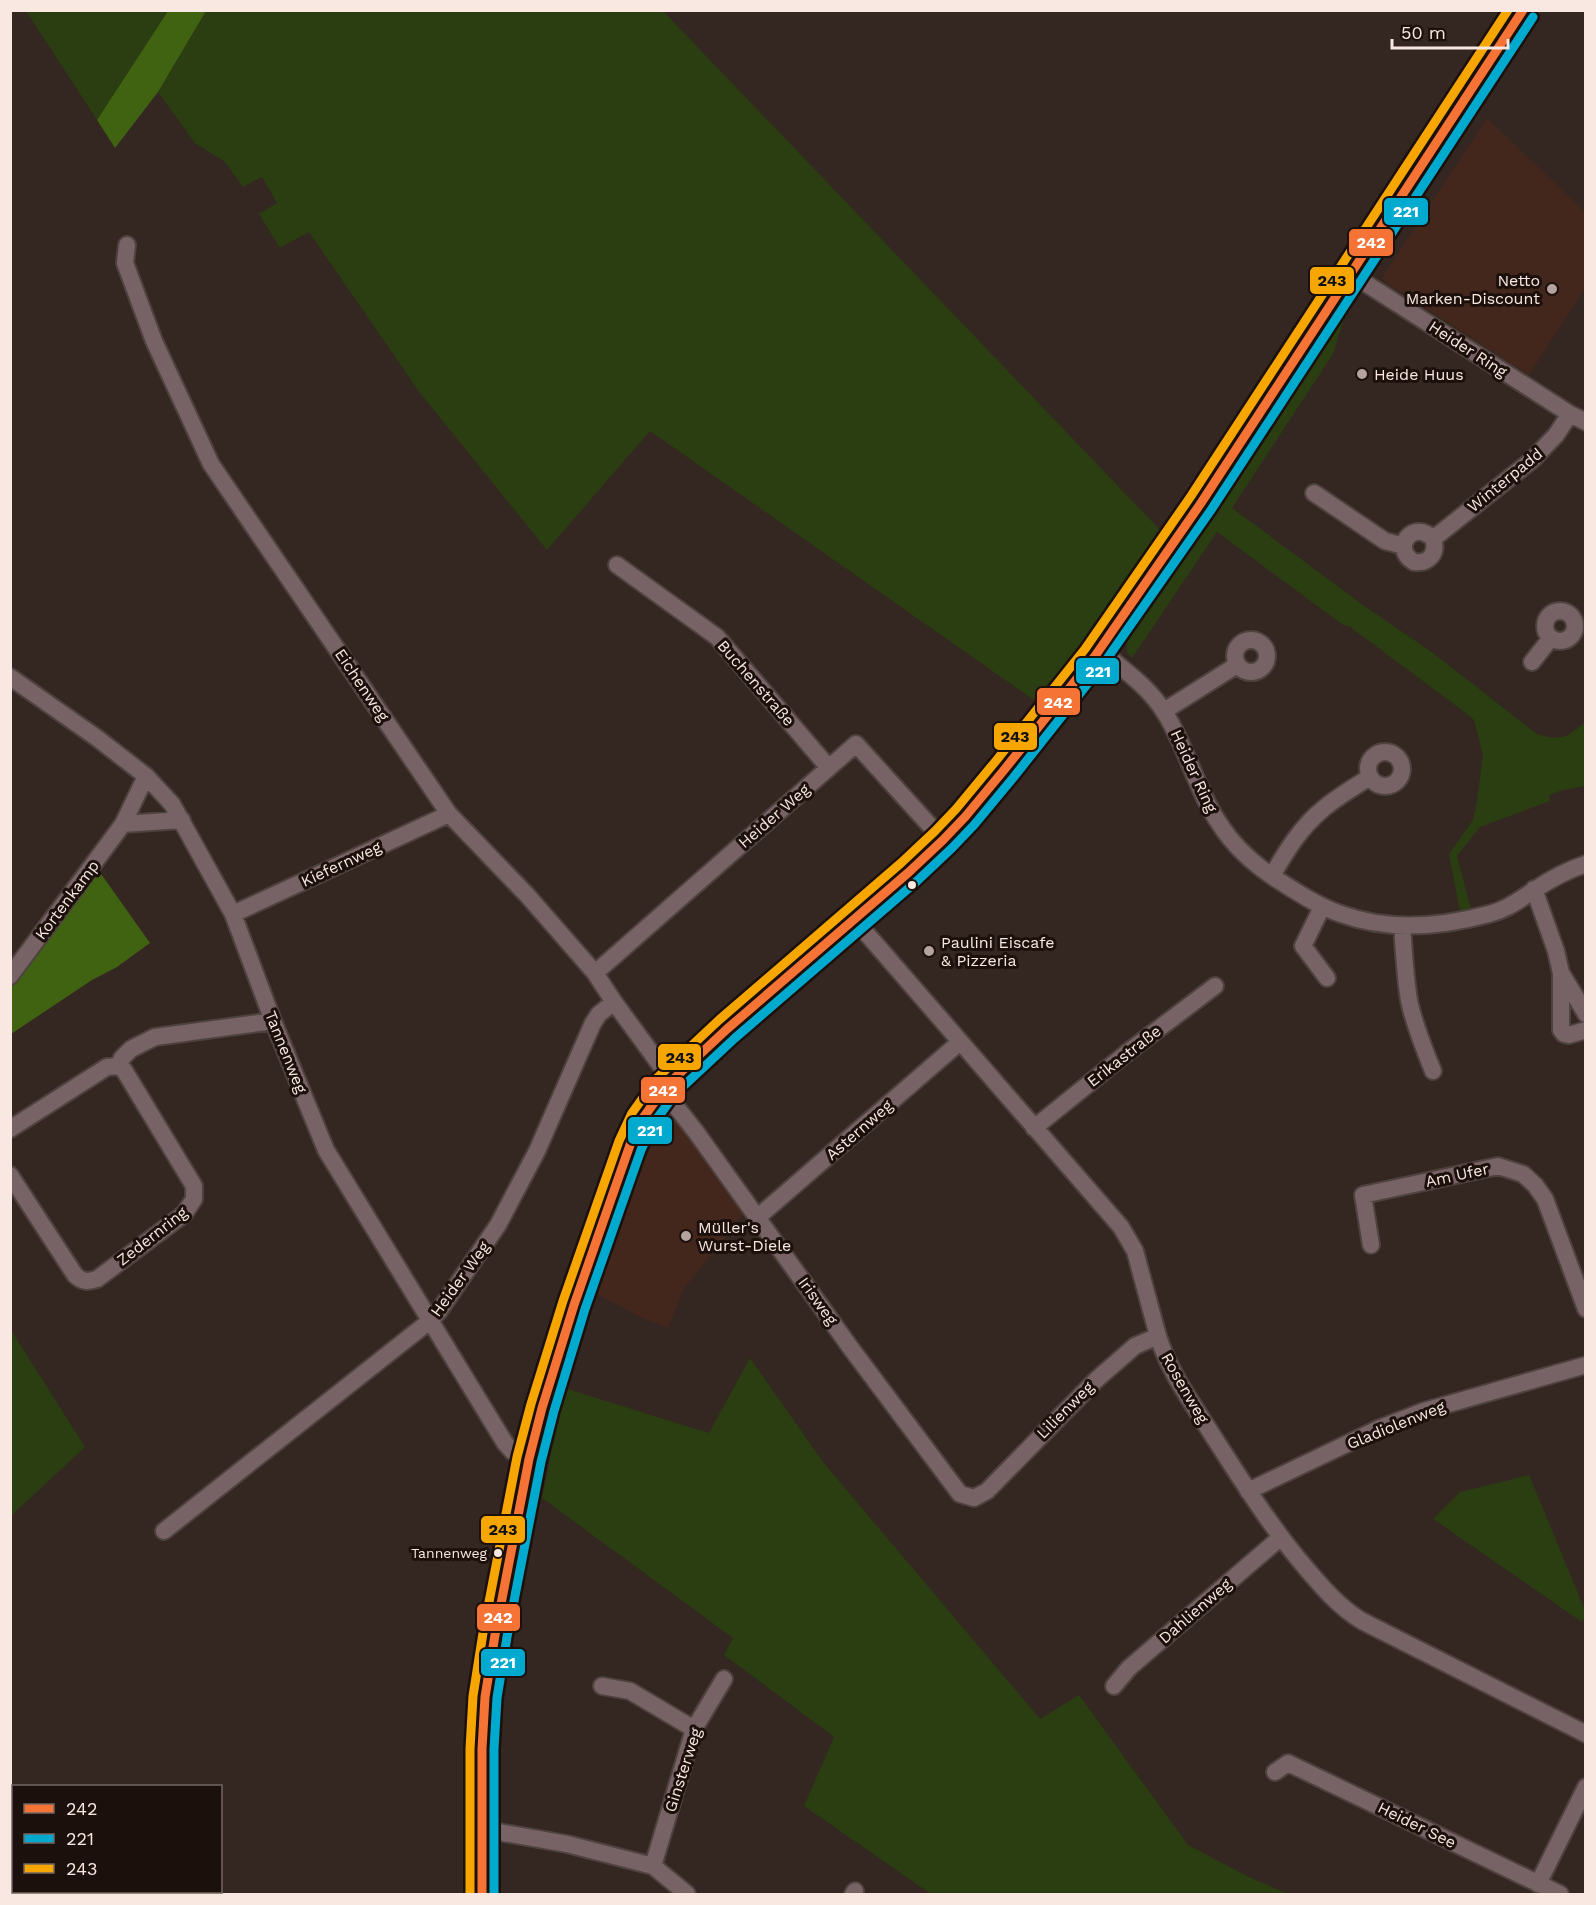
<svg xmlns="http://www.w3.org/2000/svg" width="1596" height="1905" viewBox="0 0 1596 1905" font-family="'Work Sans',sans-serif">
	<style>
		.built { fill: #44271c }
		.green { fill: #2a3e11 }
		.forest { fill: #3f6311 }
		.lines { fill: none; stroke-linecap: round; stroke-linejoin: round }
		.minor-casing { stroke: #4e423e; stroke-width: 20 }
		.tertiary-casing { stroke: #4e423e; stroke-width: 22 }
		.minor { stroke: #776265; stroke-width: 16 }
		.tertiary { stroke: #776265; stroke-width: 20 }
		.bus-1-casing { stroke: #1b100b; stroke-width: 14 }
		.bus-2-casing { stroke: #1b100b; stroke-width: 14 }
		.bus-3-casing { stroke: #1b100b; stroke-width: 14 }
		.bus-1 { stroke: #f57335; stroke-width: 9 }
		.bus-2 { stroke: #00a9ce; stroke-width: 9 }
		.bus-3 { stroke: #f7a600; stroke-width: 9 }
		.poi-dot { fill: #b4a39e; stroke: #1b100b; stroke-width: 2 }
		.bus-dot { fill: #f9e7e1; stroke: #1b100b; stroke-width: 2 }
		.labels { text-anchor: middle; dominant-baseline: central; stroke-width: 6; stroke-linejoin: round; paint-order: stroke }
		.bus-label { font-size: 14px; fill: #f9e7e1; stroke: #1b100b; text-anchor: end }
		.poi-label { font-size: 16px; fill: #f9e7e1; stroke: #1b100b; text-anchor: start }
		.street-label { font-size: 16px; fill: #f9e7e1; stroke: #1b100b }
		.line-badge { stroke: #1b100b; stroke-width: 2 }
		.badge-label { font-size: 16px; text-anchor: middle; font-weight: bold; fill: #fff }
		.pale-badge-label { font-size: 16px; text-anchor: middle; font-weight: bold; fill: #111 }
	</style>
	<rect width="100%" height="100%" fill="#342621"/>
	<!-- built -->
	<path class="built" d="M 1487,118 L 1585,212 L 1585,288 L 1529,375 L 1388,284 L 1382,278 Z
		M 667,1113 L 675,1116 L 745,1212 L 683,1290 L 668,1328 L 642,1318 L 594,1292 L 624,1205 Z"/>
	<!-- green -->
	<path class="green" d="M 26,11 L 168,11 L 97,120 Z
		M 206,11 L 663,11 L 1163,533 L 1121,595 L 1044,703 L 1031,698 L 650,431 L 547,550 L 420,393 L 309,232 L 280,248 L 259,214 L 277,203 L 262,177 L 243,187 L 225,162 L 195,143 L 158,92 Z
		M 1337,309 L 1343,322 L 1333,354 L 1232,508 L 1363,605 L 1433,653 L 1537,734 C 1561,741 1567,738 1585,722 L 1585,786 L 1559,791 L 1549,796 L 1550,801 L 1480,827 L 1457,856 L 1471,909 L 1460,912 L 1449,854 L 1473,820 L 1476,807 L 1483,755 L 1474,720 L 1467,714 L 1349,626 L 1343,625 L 1217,532 L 1132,658 L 1127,653 L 1127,644 L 1123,633 Z
		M 11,1330 L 85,1447 L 11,1516 L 10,1516 Z
		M 750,1358 L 823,1462 L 1040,1719 L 1079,1695 L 1188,1845 L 1247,1876 L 1288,1894 L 931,1894 L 804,1806 L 834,1737 L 724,1655 L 733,1638 L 542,1498 L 564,1388 L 709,1433 Z
		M 1529,1475 L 1585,1610 L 1585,1618 L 1582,1622 L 1433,1519 L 1460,1492 Z"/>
	<!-- forest -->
	<path class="forest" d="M 168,11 L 206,11 L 158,92 L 115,148 L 97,120 Z
		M 99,871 L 150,943 L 117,967 L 92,980 L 11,1034 L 11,984 Z"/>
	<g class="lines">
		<defs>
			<path id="minor" d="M 127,245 L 125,263 L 154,341 L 211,464 L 449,814 L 527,895 L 595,973 L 614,1002 L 672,1081
				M 1351,274 L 1570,414 L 1586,422
				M 1314,493 L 1385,541 L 1404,546
				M 1433,539 C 1414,518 1390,548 1414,562 C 1429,564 1438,553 1433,539 L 1532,460 L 1556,435 L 1570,414
				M 617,565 L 717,637 L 829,768
				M1545 626a15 15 0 1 1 30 0a15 15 0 1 1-30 0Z
				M1235 656a16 16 0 1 1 32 0a16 16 0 1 1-32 0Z
				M 1100,650 C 1123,669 1149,687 1165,713 C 1187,748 1196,789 1219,823 C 1234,847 1257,867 1281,882 C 1300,894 1320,907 1341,914 C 1388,931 1441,927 1489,914 C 1506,910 1519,900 1533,891 C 1549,880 1567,870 1586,864
				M 1532,662 L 1551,638
				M 10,677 L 97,738 L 146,776 L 172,804 L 233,914 L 273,1021 L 326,1150 L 505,1443 L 512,1451 L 529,1459
				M 1164,711 L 1237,665
				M1368 769a17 17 0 1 1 34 0a17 17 0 1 1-34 0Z
				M 123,824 L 182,820
				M 1272,876 C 1286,851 1301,827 1323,809 C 1337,797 1354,787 1370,777
				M 1534,889 L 1556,951 L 1561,973 L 1561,1030 L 1564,1034 L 1569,1035 L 1586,1030
				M 1322,907 L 1303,946 L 1327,978
				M 233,914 L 449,814
				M 854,919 L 1121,1227 L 1135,1251 L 1158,1336 C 1169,1372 1193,1404 1213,1436 C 1242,1481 1270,1526 1305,1567 C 1322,1587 1339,1607 1362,1621 L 1586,1734
				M 1402,926 C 1404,951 1405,976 1409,1000 C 1414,1025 1424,1048 1433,1071
				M 595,973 L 856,744 L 943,840
				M 1561,973 L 1586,1014
				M 10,976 L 123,824 L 146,776
				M 118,1066 L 122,1058 L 131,1049 L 155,1037 L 273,1021
				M 663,1090 L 696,1132 L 850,1347 L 960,1494 L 974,1498 L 987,1491 L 1096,1380 L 1135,1346 L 1158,1336
				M 1034,1128 L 1128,1052 L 1215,986
				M 10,1129 L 107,1067 L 118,1066
				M 10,1175 L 75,1275 C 82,1282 88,1282 97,1279 L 184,1214 L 194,1199 L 194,1186 L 124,1070 L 118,1066
				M 758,1217 L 960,1042
				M 1371,1245 L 1363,1195 L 1498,1166 L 1523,1174 L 1535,1185 L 1545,1199 L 1586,1309
				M 1248,1491 L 1380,1428 L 1424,1411 L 1586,1365
				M 164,1531 L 431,1320 L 439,1311 L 498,1225 L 537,1151 L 593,1023 L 599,1014 L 614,1002
				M 602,1686 L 630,1691 L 694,1729
				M 1114,1686 L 1129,1668 L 1280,1538
				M 1275,1772 L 1288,1763 L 1560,1894
				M 10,1818 L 14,1823
				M 481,1829 L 567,1844 L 653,1866 L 687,1894
				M 653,1866 L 694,1729 L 724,1679
				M 1538,1884 L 1586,1787
				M 55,1892 L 57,1894
				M 853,1894 L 855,1891"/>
			<path id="tertiary" d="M 482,1894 L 482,1749 L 485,1697 L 495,1635 L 529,1459 L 542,1408 L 574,1305 L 630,1145 L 643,1118 L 657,1097 L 666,1086 L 727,1029 L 909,872 L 943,840 L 965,817 L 1004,770 L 1095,656 L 1201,503 L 1523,10"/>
		</defs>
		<!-- minor casing -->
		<use href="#minor" class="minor-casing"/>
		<!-- tertiary casing -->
		<use href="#tertiary" class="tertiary-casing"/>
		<!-- minor -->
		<use href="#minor" class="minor"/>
		<!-- tertiary -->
		<use href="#tertiary" class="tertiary"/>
		<defs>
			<path id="bus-1" d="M 482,1894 L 482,1749 L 485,1697 L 495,1635 L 529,1459 L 542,1408 L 574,1305 L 630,1145 L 643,1118 L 666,1086 L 727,1029 L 909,872 L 943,840 L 965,817 L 1004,770 L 1095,656 L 1201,503 L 1523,10"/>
			<path id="bus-2" d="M 494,1894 L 494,1749 L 497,1698 L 507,1637 L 541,1462 L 554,1411 L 585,1309 L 641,1150 L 653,1124 L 675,1094 L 735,1038 L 917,881 L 952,848 L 974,825 L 1013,778 L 1104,663 L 1211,510 L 1533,17"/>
			<path id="bus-3" d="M 470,1894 L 470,1749 L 473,1696 L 483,1633 L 517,1457 L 531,1404 L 563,1301 L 619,1141 L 632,1113 L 657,1078 L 719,1020 L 901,863 L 935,831 L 956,809 L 995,762 L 1085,649 L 1191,496 L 1508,10"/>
		</defs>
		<!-- bus-1 casing -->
		<use href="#bus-1" class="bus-1-casing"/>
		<!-- bus-2 casing -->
		<use href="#bus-2" class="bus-2-casing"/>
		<!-- bus-3 casing -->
		<use href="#bus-3" class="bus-3-casing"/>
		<!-- bus-1 -->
		<use href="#bus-1" class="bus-1"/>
		<!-- bus-2 -->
		<use href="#bus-2" class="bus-2"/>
		<!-- bus-3 -->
		<use href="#bus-3" class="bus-3"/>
	</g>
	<!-- markers -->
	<g class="poi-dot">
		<circle cx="1552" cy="289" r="6"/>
		<circle cx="1362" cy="374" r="6"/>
		<circle cx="929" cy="951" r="6"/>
		<circle cx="686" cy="1236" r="6"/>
	</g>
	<g class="bus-dot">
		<circle cx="912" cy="885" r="5"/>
		<circle cx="498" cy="1553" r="5"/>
	</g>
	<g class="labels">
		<!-- bus labels -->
		<g class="bus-label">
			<text x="487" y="1553">Tannenweg</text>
		</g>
		<!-- poi labels -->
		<g class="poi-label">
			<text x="1540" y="280" text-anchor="end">Netto<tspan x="1540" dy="18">Marken-Discount</tspan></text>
			<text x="1374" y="374">Heide Huus</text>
			<text x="941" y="942">Paulini Eiscafe<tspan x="941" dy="18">&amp; Pizzeria</tspan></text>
			<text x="698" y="1227">Müller's<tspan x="698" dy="18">Wurst-Diele</tspan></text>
		</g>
		<!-- street labels -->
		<g class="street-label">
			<text transform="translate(1468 349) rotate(33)">Heider Ring</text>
			<text transform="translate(1505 480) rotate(-39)">Winterpadd</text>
			<text transform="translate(756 683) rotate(49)">Buchenstraße</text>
			<text transform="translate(362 685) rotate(56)">Eichenweg</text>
			<text transform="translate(1194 771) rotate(65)">Heider Ring</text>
			<text transform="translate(774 816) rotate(-41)">Heider Weg</text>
			<text transform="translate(341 864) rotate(-25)">Kiefernweg</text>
			<text transform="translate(67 900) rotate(-53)">Kortenkamp</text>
			<text transform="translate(286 1052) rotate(68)">Tannenweg</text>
			<text transform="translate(1124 1056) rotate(-38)">Erikastraße</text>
			<text transform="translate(859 1130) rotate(-41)">Asternweg</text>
			<text transform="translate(1457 1175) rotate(-12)">Am Ufer</text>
			<text transform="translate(152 1236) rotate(-38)">Zedernring</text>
			<text transform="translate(460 1279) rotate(-54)">Heider Weg</text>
			<text transform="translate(818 1301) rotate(54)">Irisweg</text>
			<text transform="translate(1185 1388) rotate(60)">Rosenweg</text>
			<text transform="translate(1065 1410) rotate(-45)">Lilienweg</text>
			<text transform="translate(1396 1425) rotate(-22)">Gladiolenweg</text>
			<text transform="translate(1195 1611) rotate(-41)">Dahlienweg</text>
			<text transform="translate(683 1770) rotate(-72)">Ginsterweg</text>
			<text transform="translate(1417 1825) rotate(26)">Heider See</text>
		</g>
	</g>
	<g class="line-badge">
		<rect x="1383" y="197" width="46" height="29" rx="6" fill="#00a9ce"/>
		<rect x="1348" y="228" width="46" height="29" rx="6" fill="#f57335"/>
		<rect x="1309" y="266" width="46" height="29" rx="6" fill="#f7a600"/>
		<rect x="1075" y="657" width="45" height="28" rx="6" fill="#00a9ce"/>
		<rect x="1036" y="687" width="45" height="29" rx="6" fill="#f57335"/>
		<rect x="993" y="722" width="45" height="29" rx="6" fill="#f7a600"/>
		<rect x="657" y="1043" width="45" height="28" rx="6" fill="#f7a600"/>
		<rect x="640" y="1076" width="46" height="28" rx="6" fill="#f57335"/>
		<rect x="627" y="1116" width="46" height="29" rx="6" fill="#00a9ce"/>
		<rect x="480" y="1515" width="46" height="29" rx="6" fill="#f7a600"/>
		<rect x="476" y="1603" width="45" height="29" rx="6" fill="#f57335"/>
		<rect x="480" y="1648" width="46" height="29" rx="6" fill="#00a9ce"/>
	</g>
	<g class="badge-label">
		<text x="1406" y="217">221</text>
		<text x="1371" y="248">242</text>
		<text x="1098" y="677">221</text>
		<text x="1058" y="708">242</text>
		<text x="663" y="1096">242</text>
		<text x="650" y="1136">221</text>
		<text x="498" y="1623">242</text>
		<text x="503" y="1668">221</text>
	</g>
	<g class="pale-badge-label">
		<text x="1332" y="286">243</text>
		<text x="1015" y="742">243</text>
		<text x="680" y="1063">243</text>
		<text x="503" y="1535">243</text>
	</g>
	<!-- border -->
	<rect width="1596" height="1905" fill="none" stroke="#f9e7e1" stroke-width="24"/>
	<!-- legend -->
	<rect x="12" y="1785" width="210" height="108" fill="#1b100b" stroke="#746661" stroke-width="1.5"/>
	<rect x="24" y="1804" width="30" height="9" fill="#f57335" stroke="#746661" stroke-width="1.5"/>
	<text x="66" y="1815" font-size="18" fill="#f9e7e1">242</text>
	<rect x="24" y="1834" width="30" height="9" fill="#00a9ce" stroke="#746661" stroke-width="1.5"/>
	<text x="66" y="1845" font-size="18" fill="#f9e7e1">221</text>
	<rect x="24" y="1864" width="30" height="9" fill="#f7a600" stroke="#746661" stroke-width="1.5"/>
	<text x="66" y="1875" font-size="18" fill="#f9e7e1">243</text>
	<!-- scale -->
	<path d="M1392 39v9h116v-9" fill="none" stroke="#f9e7e1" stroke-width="3"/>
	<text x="1401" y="39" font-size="18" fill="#f9e7e1" stroke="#1b100b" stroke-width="4.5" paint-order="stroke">50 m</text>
</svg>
